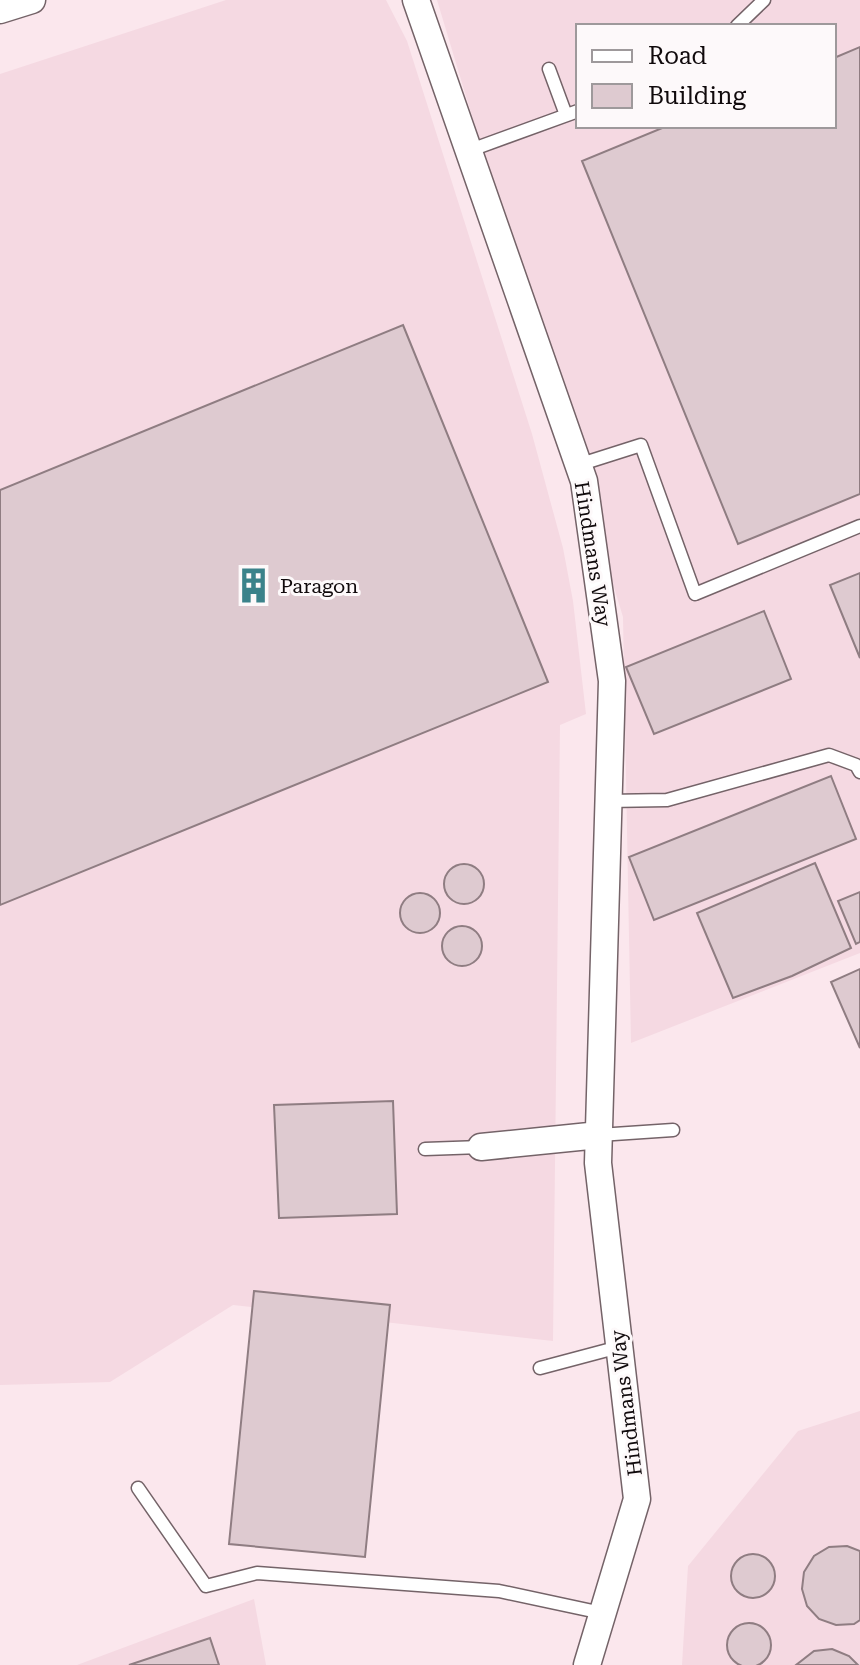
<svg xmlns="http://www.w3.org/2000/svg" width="860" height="1665" viewBox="0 0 860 1665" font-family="'Roboto Serif',serif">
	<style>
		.built { fill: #f5d9e2; fill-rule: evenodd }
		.building { fill: #decad0; stroke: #8f7d82; stroke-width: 2 }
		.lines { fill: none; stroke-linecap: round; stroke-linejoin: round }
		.service-casing { stroke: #746368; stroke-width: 15 }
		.minor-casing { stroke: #746368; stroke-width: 29 }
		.service { stroke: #fff; stroke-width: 12 }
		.minor { stroke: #fff; stroke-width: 26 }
		.labels { text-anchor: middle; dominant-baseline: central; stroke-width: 6; stroke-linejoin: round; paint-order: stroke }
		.street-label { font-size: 20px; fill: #100a0c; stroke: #fdf9fa }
		.poi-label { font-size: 20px; fill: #100a0c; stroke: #fdf9fa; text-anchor: start }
	</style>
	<rect width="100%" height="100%" fill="#fbe7ed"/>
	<!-- built -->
	<path class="built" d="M 226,0 L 386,0 L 407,41 L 532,434 L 563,548 L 573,601 L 586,714 L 560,725 L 553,1341 L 233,1305 L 110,1382 L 0,1385 L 0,74 Z
		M 437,0 L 860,0 L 860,953 L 631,1043 L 623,617 ZM 578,26 L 834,26 L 834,126 L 578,126 Z
		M 860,1411 L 860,1665 L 682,1665 L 688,1566 L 798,1431 Z
		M 254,1599 L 266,1665 L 77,1665 Z"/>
	<!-- building -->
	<path class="building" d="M 860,47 L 860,494 L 738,544 L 582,161 L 667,126 L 834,126 L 834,58 Z
		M 403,325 L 548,682 L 0,905 L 0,490 Z
		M 860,573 L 860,658 L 830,585 Z
		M 764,611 L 791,679 L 654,734 L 626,667 Z
		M 831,776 L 856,839 L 654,920 L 629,857 Z
		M 815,863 L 851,948 L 792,976 L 733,998 L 697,913 Z
		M444 884a20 20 0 1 1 40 0a20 20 0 1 1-40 0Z
		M 860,892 L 860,942 L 856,944 L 838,901 Z
		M400 913a20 20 0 1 1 40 0a20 20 0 1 1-40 0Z
		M442 946a20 20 0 1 1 40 0a20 20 0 1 1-40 0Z
		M 860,969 L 860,1048 L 831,982 Z
		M 393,1101 L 397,1214 L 279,1218 L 274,1105 Z
		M 254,1291 L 390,1305 L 365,1557 L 229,1544 Z
		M 847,1546 L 860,1551 L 860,1620 L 854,1624 L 836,1625 L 819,1619 L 807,1606 L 802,1589 L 804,1572 L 814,1556 L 829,1547 Z
		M731 1576a22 22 0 1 1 44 0a22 22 0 1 1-44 0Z
		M727 1645a22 22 0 1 1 44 0a22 22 0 1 1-44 0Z
		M 210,1638 L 219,1665 L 129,1665 Z
		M 832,1649 L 849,1656 L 858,1665 L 796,1665 L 814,1651 Z"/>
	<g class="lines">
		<defs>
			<path id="service" d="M 737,26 L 764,0
				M 549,69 L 566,115
				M 468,151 L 578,111
				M 578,465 L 641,445 L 695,594 L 860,526
				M 608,801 L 667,800 L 829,755 L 856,765 L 860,772
				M 599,1135 L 673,1130
				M 425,1149 L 481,1147
				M 540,1368 L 619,1347
				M 138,1488 L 206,1586 L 257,1573 L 499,1591 L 602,1613"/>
			<path id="minor" d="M 416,0 L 584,481 L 612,681 L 598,1163 L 637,1499 L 587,1665
				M 0,10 L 32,0
				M 481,1147 L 599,1135"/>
		</defs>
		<!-- service casing -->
		<use href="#service" class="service-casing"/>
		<!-- minor casing -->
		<use href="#minor" class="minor-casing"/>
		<!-- service -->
		<use href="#service" class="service"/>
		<!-- minor -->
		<use href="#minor" class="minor"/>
	</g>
	<!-- icons -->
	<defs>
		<symbol id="building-bare" viewBox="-9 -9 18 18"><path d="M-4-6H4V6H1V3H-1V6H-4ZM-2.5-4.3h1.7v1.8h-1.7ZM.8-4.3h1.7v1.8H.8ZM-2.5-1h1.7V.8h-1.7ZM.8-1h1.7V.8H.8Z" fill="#3b828a" stroke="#fdf9fa" stroke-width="2.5" paint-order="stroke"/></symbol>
	</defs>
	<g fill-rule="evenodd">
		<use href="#building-bare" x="228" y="560" width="51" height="51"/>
	</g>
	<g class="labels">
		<!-- street labels -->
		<g class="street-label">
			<text transform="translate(593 554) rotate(81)">Hindmans Way</text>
			<text transform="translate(626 1403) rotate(-97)">Hindmans Way</text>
		</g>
		<!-- poi labels -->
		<g class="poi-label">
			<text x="280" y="586">Paragon</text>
		</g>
	</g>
	<!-- legend -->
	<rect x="576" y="24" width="260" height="104" fill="#fdf9fa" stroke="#9e999b" stroke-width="2"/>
	<rect x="592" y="50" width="40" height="12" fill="#ffffff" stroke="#9e999b" stroke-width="2"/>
	<text x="648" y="64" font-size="24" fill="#100a0c">Road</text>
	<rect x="592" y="84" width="40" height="24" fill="#decad0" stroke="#9e999b" stroke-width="2"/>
	<text x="648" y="104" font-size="24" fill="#100a0c">Building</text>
</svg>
